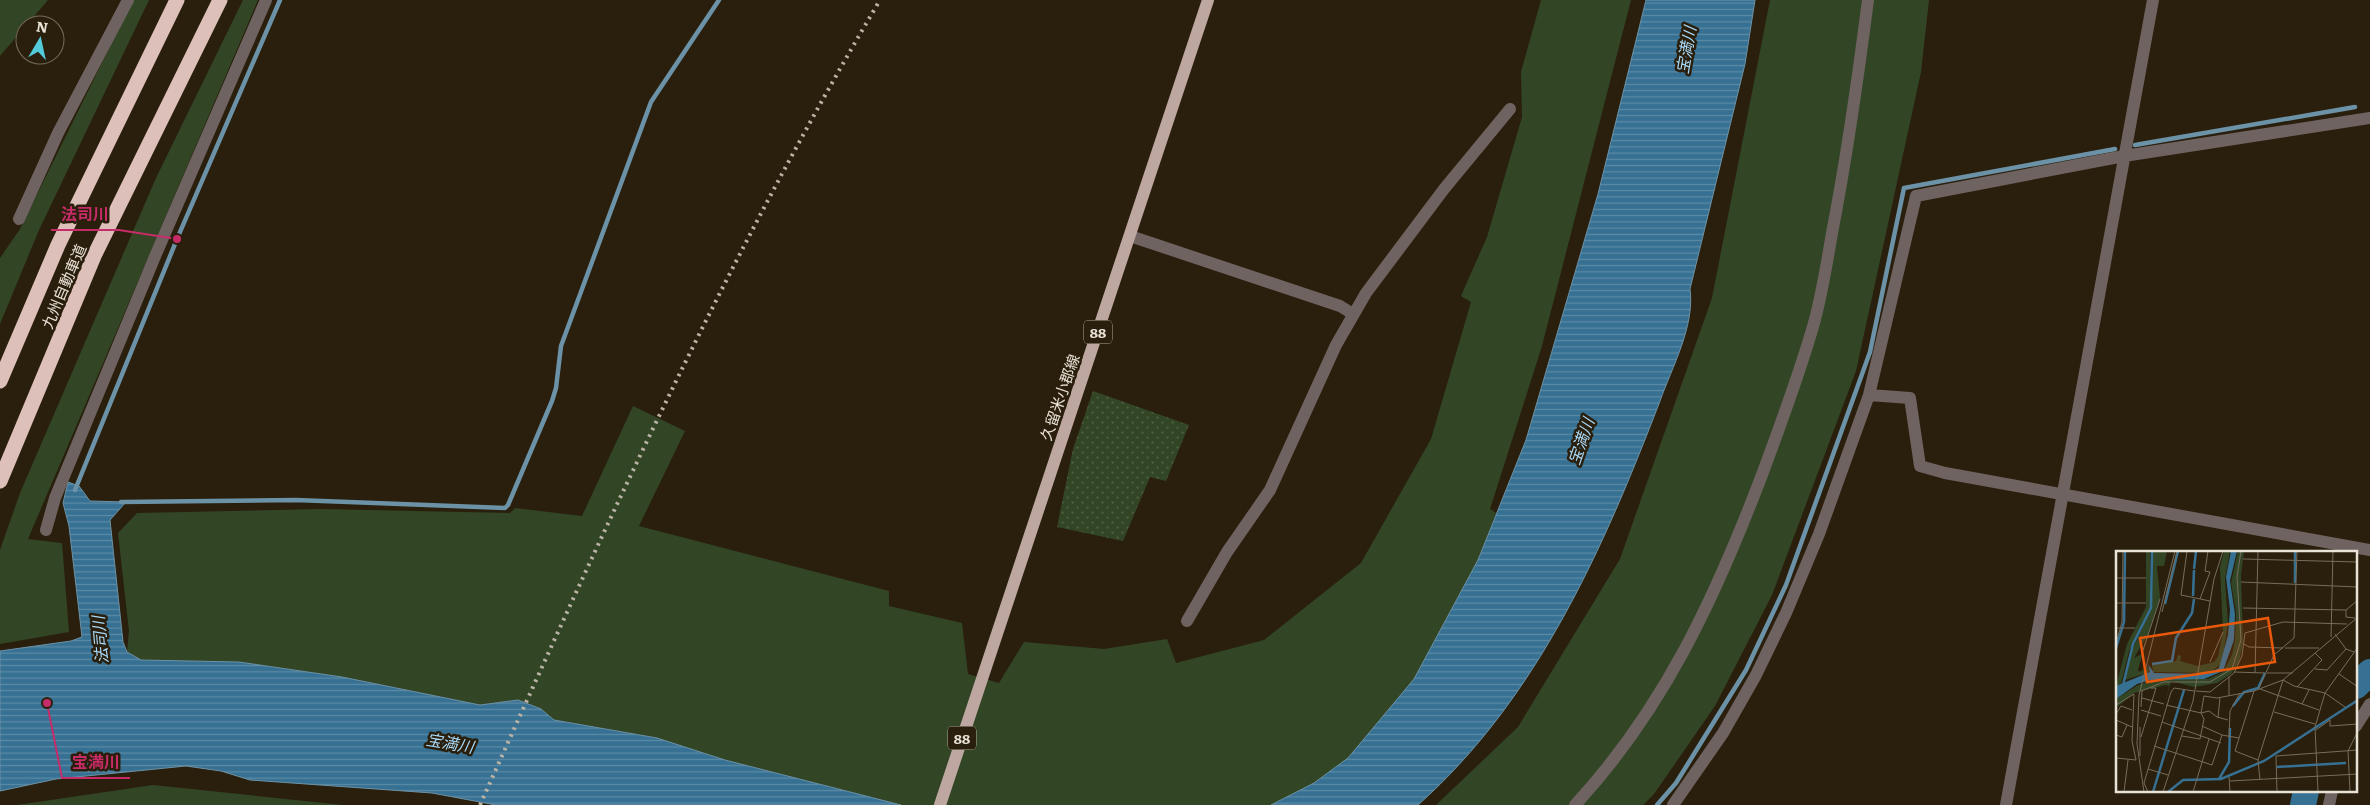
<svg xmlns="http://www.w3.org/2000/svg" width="2370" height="805" viewBox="0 0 2370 805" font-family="Literata,'Noto Sans JP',serif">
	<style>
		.green { fill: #324626 }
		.park { fill: url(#park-dots) }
		.water { fill: url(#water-rules); stroke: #6c92a7 }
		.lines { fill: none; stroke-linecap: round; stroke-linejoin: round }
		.stream { stroke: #6c92a7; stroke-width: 4.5 }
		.river { stroke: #367092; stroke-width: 26 }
		.street { stroke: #6f6361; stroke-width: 12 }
		.primary { stroke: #bea6a1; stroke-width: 12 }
		.highway { stroke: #dec0ba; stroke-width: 15 }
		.rail { stroke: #bbb3a6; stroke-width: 4; stroke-dasharray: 2.5 5; stroke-linecap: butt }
		.labels { text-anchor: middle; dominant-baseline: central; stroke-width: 5; stroke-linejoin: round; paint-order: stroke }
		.shield { fill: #2a1f0c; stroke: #b0a89a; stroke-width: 1 }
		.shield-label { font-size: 14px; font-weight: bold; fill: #e9e2d7 }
		.street-label { font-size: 15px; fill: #e9e2d7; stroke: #2a1f0c }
		.water-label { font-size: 16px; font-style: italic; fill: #a9dafa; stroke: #2a1f0c }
		.inset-river { fill: none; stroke: #367092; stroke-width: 2.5 }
		.inset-road { fill: none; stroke: #766d5d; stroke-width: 1 }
		.view { fill: #e8590c; fill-opacity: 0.15; stroke: #e8590c; stroke-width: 2.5 }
		.inset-edge { fill: none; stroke: #e9e2d7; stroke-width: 2.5 }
		.leader { fill: none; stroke: #c62c67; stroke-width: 2 }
		.callout-dot { fill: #c62c67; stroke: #2a1f0c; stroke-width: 2 }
		.callout-label { font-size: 16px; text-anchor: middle; font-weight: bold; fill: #c62c67; stroke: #2a1f0c; stroke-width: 5; stroke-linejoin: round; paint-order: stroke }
	</style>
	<defs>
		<pattern id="park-dots" width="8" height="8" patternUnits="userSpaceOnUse" patternTransform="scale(1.25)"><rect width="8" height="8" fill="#324626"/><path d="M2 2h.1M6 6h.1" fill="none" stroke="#506045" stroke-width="1.8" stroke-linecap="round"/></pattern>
		<pattern id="water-rules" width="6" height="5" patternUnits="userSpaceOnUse" patternTransform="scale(1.25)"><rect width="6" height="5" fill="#367092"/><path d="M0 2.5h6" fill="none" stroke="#5d8ba5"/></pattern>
	</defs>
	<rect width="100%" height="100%" fill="#2a1f0c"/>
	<!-- green -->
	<path class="green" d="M 0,0 L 48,0 L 0,56 Z
		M 133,0 L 149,0 L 39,230 L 0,324 L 0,258 L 20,229 Z
		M 243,0 L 258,0 L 28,539 L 62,543 L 69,632 L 0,644 L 0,550 L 20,493 L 156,178 Z
		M 1541,0 L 1631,0 L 1542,346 L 1490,509 L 1496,513 L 1478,560 L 1414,679 L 1348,758 L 1314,783 L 1271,805 L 901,805 L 725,760 L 657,738 L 554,720 L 541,709 L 518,700 L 480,705 L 342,677 L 239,662 L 141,660 L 127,652 L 129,631 L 118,533 L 137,513 L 320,509 L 510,513 L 515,508 L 582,516 L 633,406 L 685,431 L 639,526 L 889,591 L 889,606 L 962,623 L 968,674 L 999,683 L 1024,642 L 1104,649 L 1167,639 L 1176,663 L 1264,640 L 1361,563 L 1431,439 L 1471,302 L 1461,296 L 1487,237 L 1522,117 L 1521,72 Z
		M 1770,0 L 1929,0 L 1921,72 L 1856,371 L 1772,595 L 1715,706 L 1654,794 L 1643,805 L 1436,805 L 1518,727 L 1620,559 L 1712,298 Z
		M 153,785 L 343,805 L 17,805 Z"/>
	<!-- park -->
	<path class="park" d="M 1093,391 L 1189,425 L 1166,481 L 1150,477 L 1123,541 L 1057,527 L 1073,449 Z"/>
	<!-- water -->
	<path class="water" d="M 1646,0 L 1755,0 L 1745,64 L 1690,289 C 1695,326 1672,367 1660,401 C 1604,547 1538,698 1418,805 L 1271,805 L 1314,783 L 1348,758 L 1414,679 L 1478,560 L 1526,440 L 1598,194 Z
		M 68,482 L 79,486 L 90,501 L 126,502 L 110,520 L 123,642 L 127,652 L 141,660 L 239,662 L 342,677 L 480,705 L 518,700 L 541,709 L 554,720 L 657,738 L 725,760 L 901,805 L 496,805 L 432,793 L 250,780 L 221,771 L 186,766 L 56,779 L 0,791 L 0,651 L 71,641 L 82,637 L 69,526 L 63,503 Z"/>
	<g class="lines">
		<!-- stream -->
		<path class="stream" d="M 2135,145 L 2355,107
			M 75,490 L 177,239 L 280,0
			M 121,502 L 296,500 L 505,508 L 508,505 L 552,401 L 556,388 L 561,346 L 651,102 L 719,0
			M 1657,805 L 1676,783 L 1746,670 L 1786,585 L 1870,352 L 1904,188 L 2115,149"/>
		<!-- river -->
		<path class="river" d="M 2356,686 L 2370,672
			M 2303,805 L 2306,791"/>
		<!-- street -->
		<path class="street" d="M 19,219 L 58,133 L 128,0
			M 1130,236 L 1340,306 L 1353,314
			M 1869,395 L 1910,398 L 1920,466 L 1945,473 L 2370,550
			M 46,530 L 55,498 L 156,254 L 266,0
			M 1187,621 L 1227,552 L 1270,490 L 1336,345 L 1366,293 L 1444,189 L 1510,109
			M 2356,726 L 2370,704
			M 1575,805 C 1663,710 1714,600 1760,480 C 1779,429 1799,376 1814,323 C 1822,294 1827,263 1832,233 C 1847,156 1858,78 1868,0
			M 1673,805 L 1723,733 L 1756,675 L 1786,613 L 1819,534 L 1869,395 L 1916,196 L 2124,156 L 2370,118
			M 2006,805 L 2153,0
			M 2329,805 L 2332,791"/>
		<!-- primary -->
		<path class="primary" d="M 940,805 L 1208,0"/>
		<!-- highway -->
		<path class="highway" d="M 0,381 L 58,245 L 177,0
			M 0,481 L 94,256 L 220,0"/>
		<!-- rail -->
		<path class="rail" d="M 480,805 C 602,532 727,258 880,0"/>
	</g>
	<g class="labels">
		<!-- shield labels -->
		<g class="shield">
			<rect x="1084" y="320.5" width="28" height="23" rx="4"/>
			<rect x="948" y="726.5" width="28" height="23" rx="4"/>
		</g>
		<g class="shield-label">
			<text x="1098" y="332">88</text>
			<text x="962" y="738">88</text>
		</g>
		<!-- street labels -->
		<g class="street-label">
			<text transform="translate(63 286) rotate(-67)">九州自動車道</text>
			<text transform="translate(1059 397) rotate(-71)">久留米小郡線</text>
		</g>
		<!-- water labels -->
		<g class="water-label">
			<text transform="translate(1685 50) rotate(-80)">宝満川</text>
			<text transform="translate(1580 441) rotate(-71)">宝満川</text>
			<text transform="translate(99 640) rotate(-95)">法司川</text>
			<text transform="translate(450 742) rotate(10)">宝満川</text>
		</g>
	</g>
	<!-- overview -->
	<g transform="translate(2116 551)">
		<rect width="241" height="241" fill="#2a1f0c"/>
		<path d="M 30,0 L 34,0 L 34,57 L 13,100 L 5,133 L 0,135 L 11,93 L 30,56 ZM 37,0 L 51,0 L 48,15 L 41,15 L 44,47 L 32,83 L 18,107 L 26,103 L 33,83 L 22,118 L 23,121 L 32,116 L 34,121 L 9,129 L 16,99 L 36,57 ZM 108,0 L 114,0 L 109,28 L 112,72 L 106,112 L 94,122 L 37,121 L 36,114 L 60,110 L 62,104 L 65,105 L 64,110 L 82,115 L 98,111 L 102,106 L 107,81 L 104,16 ZM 122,0 L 128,0 L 125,24 L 127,92 L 123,111 L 115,123 L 101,132 L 78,136 L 55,130 L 49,152 L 53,135 L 50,134 L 18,142 L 0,157 L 0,148 L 22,134 L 39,128 L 92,128 L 107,121 L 116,104 L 119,89 L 120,61 L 115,32 Z" fill="#324626"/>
		<path d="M 115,0 L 121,0 L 114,30 L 119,63 L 118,89 L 107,120 L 88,128 L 34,129 L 21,133 L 0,148 L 0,135 L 34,121 L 32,113 L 38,122 L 91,123 L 103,117 L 112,84 L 114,59 L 110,26 Z" fill="#367092"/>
		<path class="inset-river" d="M 78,18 L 80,0M 179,32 L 179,0M 77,45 L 78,19M 49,53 L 62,0M 0,97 L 8,71 L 9,0M 36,113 L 56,110 L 60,87 L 76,62 L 78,48M 7,134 L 17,93 L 35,57 L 36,0M 117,155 L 128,141 L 142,137 L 149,122M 161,216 L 230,212M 103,228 L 113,211 L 114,177M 37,241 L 68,139M 52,241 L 67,229 L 105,228 L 148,210 L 242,149"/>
		<path class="inset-road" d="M 71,0 L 65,44 L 94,50M 127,8 L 242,11M 0,27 L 30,27M 125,31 L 242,36M 84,48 L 94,21 L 89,20 L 92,0M 0,52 L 30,52M 127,57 L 230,59M 46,61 L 61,0M 239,67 L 230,66 L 230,59 L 242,49M 0,77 L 19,77M 219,83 L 230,98 L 238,101M 215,86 L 217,0M 0,92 L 6,71 L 7,0M 128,93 L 133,96 L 167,97M 169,97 L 203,97M 27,99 L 44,48M 94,111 L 107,81M 199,118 L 211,119 L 230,98M 118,121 L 149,122M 139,122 L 142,0M 151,122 L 177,122M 223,123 L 242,136M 181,136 L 206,109 L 199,102M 143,137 L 158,104 L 178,87 L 181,0M 144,138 L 203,159M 25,140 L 48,131 L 94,131 L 116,118 L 125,89 L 121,26 L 125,0M 80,140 L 94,141 L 118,122 L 126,105 L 129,82 L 167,71 L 231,73M 138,140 L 119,200 L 142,209M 113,144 L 113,126M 26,147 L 48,153M 186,153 L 193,139M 0,154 L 18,143M 50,154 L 85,162 L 88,145 L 101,147 L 138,140 L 167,129 L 242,66M 25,156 L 26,140M 25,159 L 45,165M 158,161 L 199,173M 0,163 L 5,155 L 16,159M 102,167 L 104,146M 0,169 L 16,176M 46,171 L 105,192M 86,175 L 106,184 L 123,187M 24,176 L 24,205M 200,179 L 214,169 L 214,175 L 242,173M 0,184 L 6,186 L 11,174M 66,185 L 84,188 L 88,168 L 85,162 L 93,160 L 101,166 L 112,169M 25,186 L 40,137 L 35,137M 113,186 L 114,160 L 124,142M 38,195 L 96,214 L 106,184M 0,207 L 20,209 L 16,190 L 18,143M 32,218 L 52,224M 113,226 L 114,241M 144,229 L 142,209 L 167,129 L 178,135 L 209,142 L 229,156M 114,230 L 242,223M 8,241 L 12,209M 28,241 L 21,193 L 23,144 L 59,0M 32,241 L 28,232 L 55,141 L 58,137 L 78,140M 47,241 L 77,150 L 98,28 L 107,0M 77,241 L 93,188M 161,241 L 160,205 L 242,199M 202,241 L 199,176 L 209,142 L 242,96M 234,241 L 232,200 L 242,180"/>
		<path class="view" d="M 152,67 L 159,111 L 31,131 L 24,87 Z"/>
		<rect width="241" height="241" class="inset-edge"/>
	</g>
	<!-- callouts -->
	<path class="leader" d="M177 239L119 230H51M47 703L62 778H130"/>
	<g class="callout-dot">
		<circle cx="177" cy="239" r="5"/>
		<circle cx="47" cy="703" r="5"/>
	</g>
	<g class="callout-label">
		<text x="85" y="220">法司川</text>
		<text x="96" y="768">宝満川</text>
	</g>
	<!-- north arrow -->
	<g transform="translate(40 40) rotate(9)"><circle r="24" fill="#2a1f0c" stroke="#766d5d"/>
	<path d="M0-4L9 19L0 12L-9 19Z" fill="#53cbdb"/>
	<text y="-8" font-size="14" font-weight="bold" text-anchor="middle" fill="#e9e2d7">N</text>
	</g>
</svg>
